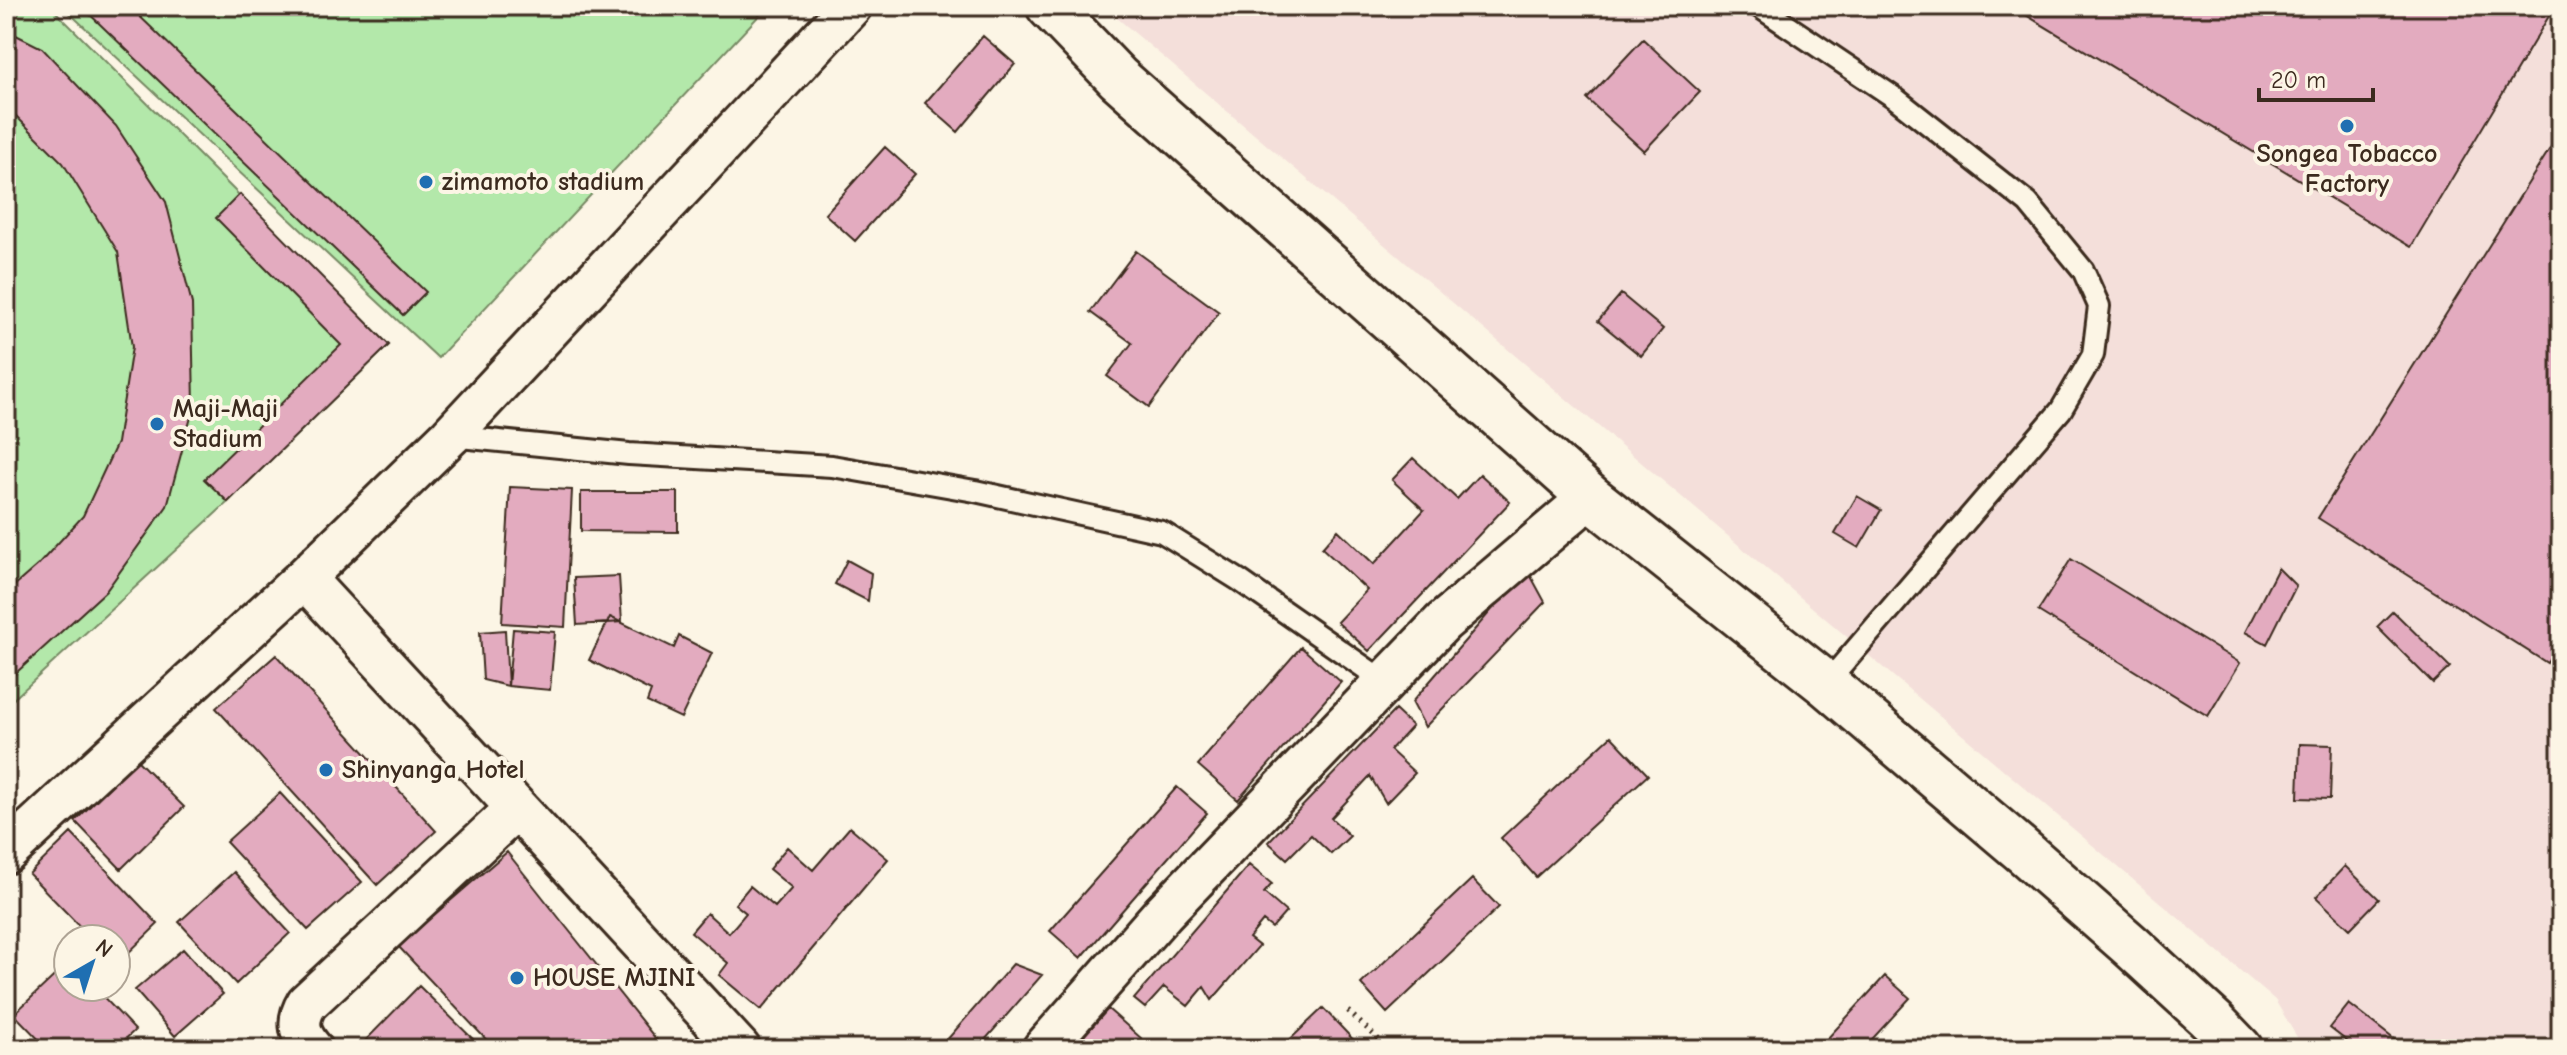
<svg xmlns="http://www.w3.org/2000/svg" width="2567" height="1055" viewBox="0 0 2567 1055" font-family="'Comic Neue',sans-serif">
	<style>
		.built { fill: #f4dfda }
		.green { fill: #b3e8aa; stroke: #778964; stroke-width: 2 }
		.building { fill: #e3abbf; stroke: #3b2a1e; stroke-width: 2 }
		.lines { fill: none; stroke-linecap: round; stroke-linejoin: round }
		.service-casing { stroke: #3b2a1e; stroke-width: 26 }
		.minor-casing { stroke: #3b2a1e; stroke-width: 46 }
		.tertiary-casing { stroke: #3b2a1e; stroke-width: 50 }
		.path { stroke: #3b2a1e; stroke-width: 5; stroke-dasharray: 2 6; stroke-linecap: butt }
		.service { stroke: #fcf5e5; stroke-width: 20 }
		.minor { stroke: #fcf5e5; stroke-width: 40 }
		.tertiary { stroke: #fcf5e5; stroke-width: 44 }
		.poi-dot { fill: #1f6fb2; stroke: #fcf5e5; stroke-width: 3 }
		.labels { text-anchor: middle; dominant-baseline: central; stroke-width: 8; stroke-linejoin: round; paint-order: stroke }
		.poi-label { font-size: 26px; font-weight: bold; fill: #3b2a1e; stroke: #fcf5e5; text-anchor: start }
	</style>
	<rect width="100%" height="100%" fill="#fcf5e5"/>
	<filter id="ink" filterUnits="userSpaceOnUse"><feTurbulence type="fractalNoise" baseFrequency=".0125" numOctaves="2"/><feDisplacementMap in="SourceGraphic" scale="16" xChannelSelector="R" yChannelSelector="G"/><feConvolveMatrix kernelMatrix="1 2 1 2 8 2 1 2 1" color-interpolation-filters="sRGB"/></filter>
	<g filter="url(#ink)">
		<!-- built -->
		<path class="built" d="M 1103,6 L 2561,6 L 2561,1049 L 2304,1049 L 2275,1000 Z"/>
		<!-- green -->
		<path class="green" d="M 6,6 L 50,6 L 389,345 L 228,502 L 6,706 Z
			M 62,6 L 768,6 L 438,358 Z"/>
		<!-- building -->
		<path class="building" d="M 81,6 L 129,6 L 426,292 L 403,315 Z
			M 2011,6 L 2555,6 L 2411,247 Z
			M 6,30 L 42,48 L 116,126 L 166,202 L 192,304 L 194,406 L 167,506 L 106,591 L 6,682 L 6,593 L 38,565 L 83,516 L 117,443 L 132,347 L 118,252 L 63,163 L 6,106 Z
			M 983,36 L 1015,64 L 958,132 L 925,103 Z
			M 1643,39 L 1700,92 L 1644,151 L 1587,99 Z
			M 2561,131 L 2561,641 L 2547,663 L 2318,518 Z
			M 885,147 L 915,174 L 855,241 L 825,214 Z
			M 240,194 L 389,345 L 228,502 L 204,479 L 341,345 L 216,218 Z
			M 1136,251 L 1219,312 L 1149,407 L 1107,376 L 1132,343 L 1090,312 Z
			M 1621,294 L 1663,329 L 1641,356 L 1598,321 Z
			M 1413,458 L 1457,499 L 1480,474 L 1510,502 L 1369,651 L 1337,622 L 1367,590 L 1322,548 L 1338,530 L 1374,564 L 1424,510 L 1392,480 Z
			M 510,487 L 572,490 L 565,627 L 502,623 Z
			M 581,492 L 678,492 L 678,532 L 581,531 Z
			M 1857,496 L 1881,510 L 1859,548 L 1835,534 Z
			M 2071,559 L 2240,663 L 2208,716 L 2038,611 Z
			M 847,560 L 871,573 L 868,601 L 835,584 Z
			M 2278,568 L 2296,586 L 2267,644 L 2245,632 Z
			M 1527,569 L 1545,602 L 1425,727 L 1412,702 Z
			M 619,576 L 622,622 L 577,625 L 574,578 Z
			M 2393,611 L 2450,667 L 2433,683 L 2377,627 Z
			M 610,617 L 674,648 L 679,636 L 712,653 L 681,718 L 647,702 L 651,691 L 589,660 Z
			M 513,629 L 555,632 L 550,690 L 508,686 Z
			M 505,630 L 508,686 L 483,680 L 480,632 Z
			M 1301,647 L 1341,682 L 1238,800 L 1198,765 Z
			M 276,655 L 436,831 L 377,885 L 216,708 Z
			M 1395,710 L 1412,726 L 1390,750 L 1415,773 L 1386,803 L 1370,776 L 1331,818 L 1350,836 L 1331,854 L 1311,835 L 1287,859 L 1268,842 Z
			M 1611,736 L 1648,775 L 1536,877 L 1501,838 Z
			M 2300,744 L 2332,745 L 2330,799 L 2298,798 Z
			M 137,760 L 184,807 L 121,869 L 75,821 Z
			M 1177,787 L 1207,813 L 1081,958 L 1050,931 Z
			M 280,793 L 362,882 L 308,930 L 226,842 Z
			M 850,827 L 888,859 L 761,1010 L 719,975 L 728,963 L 691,932 L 707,913 L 729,933 L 746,913 L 735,904 L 750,886 L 775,907 L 792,888 L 769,869 L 787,847 L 813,870 Z
			M 71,833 L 158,924 L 116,965 L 116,939 L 92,939 L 29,874 Z
			M 507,852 L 563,923 L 664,1049 L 495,1049 L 398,946 Z
			M 1249,865 L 1272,884 L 1264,893 L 1286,912 L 1272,928 L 1263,921 L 1249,938 L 1259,946 L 1212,1000 L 1204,987 L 1188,1006 L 1164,987 L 1145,1008 L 1134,999 Z
			M 2345,866 L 2379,899 L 2350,929 L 2316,897 Z
			M 234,872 L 290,933 L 236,984 L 179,922 Z
			M 1472,879 L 1499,907 L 1387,1013 L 1361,984 Z
			M 183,949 L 223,994 L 175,1036 L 135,990 Z
			M 68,963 L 68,987 L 94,987 L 135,1030 L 115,1049 L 48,1049 L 14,1014 Z
			M 1013,964 L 1042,975 L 977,1049 L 939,1049 Z
			M 1885,976 L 1910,998 L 1863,1049 L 1836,1049 L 1826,1040 Z
			M 419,986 L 483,1049 L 357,1049 Z
			M 2349,1004 L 2395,1040 L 2389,1049 L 2357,1049 L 2330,1028 Z
			M 1323,1008 L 1362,1049 L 1280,1049 Z
			M 1108,1009 L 1142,1039 L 1133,1049 L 1072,1049 Z"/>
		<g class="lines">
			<defs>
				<path id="service" d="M 1758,6 L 1895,98 L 2028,203 L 2083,270 L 2099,306 L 2093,355 L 2061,410 L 1826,684
					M 450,436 L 629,454 L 832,466 L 975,491 L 1162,532 L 1239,580 L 1385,682"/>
				<path id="minor" d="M 304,578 L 740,1049
					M 6,853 L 304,578 L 450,436 L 851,6
					M 312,1049 C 299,1034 296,1021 307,1003 L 516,809
					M 1043,1049 L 1163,913 L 1443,622 L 1590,497"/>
				<path id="tertiary" d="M 1049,6 L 1118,78 L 1590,497 L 1826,684 L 2024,852 L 2131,946 L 2215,1023 L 2240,1049"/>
			</defs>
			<!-- service casing -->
			<use href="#service" class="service-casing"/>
			<!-- minor casing -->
			<use href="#minor" class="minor-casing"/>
			<!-- tertiary casing -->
			<use href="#tertiary" class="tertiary-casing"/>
			<!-- path -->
			<path class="path" d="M 1348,1011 L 1389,1049"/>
			<!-- service -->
			<use href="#service" class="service"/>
			<!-- minor -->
			<use href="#minor" class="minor"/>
			<!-- tertiary -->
			<use href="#tertiary" class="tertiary"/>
		</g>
	</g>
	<!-- markers -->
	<g class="poi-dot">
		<circle cx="2347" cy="126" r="8"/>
		<circle cx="426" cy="182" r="8"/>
		<circle cx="157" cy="424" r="8"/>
		<circle cx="326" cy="770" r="8"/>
		<circle cx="517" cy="978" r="8"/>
	</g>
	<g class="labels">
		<!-- poi labels -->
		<g class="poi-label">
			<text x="2347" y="154" text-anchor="middle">Songea Tobacco<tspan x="2347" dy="30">Factory</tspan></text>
			<text x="442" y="182">zimamoto stadium</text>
			<text x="173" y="409">Maji-Maji<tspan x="173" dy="30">Stadium</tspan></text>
			<text x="342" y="770">Shinyanga Hotel</text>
			<text x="533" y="978">HOUSE MJINI</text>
		</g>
	</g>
	<!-- margin -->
	<rect width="2567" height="1055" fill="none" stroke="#fcf5e5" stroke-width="32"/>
	<rect x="16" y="16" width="2535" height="1023" fill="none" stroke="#3b2a1e" stroke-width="3" filter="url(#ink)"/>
	<!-- north arrow -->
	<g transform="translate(92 963) rotate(39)"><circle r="38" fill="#fcf5e5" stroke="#afa495" stroke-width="2"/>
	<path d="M0-6L14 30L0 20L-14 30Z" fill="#1f6fb2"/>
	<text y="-12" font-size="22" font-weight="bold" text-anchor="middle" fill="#3b2a1e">N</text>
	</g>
	<!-- scale -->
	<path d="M2259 88v12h114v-12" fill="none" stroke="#3b2a1e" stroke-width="4"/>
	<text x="2271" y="88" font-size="24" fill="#3b2a1e" stroke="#fcf5e5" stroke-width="6" paint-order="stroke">20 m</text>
</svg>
